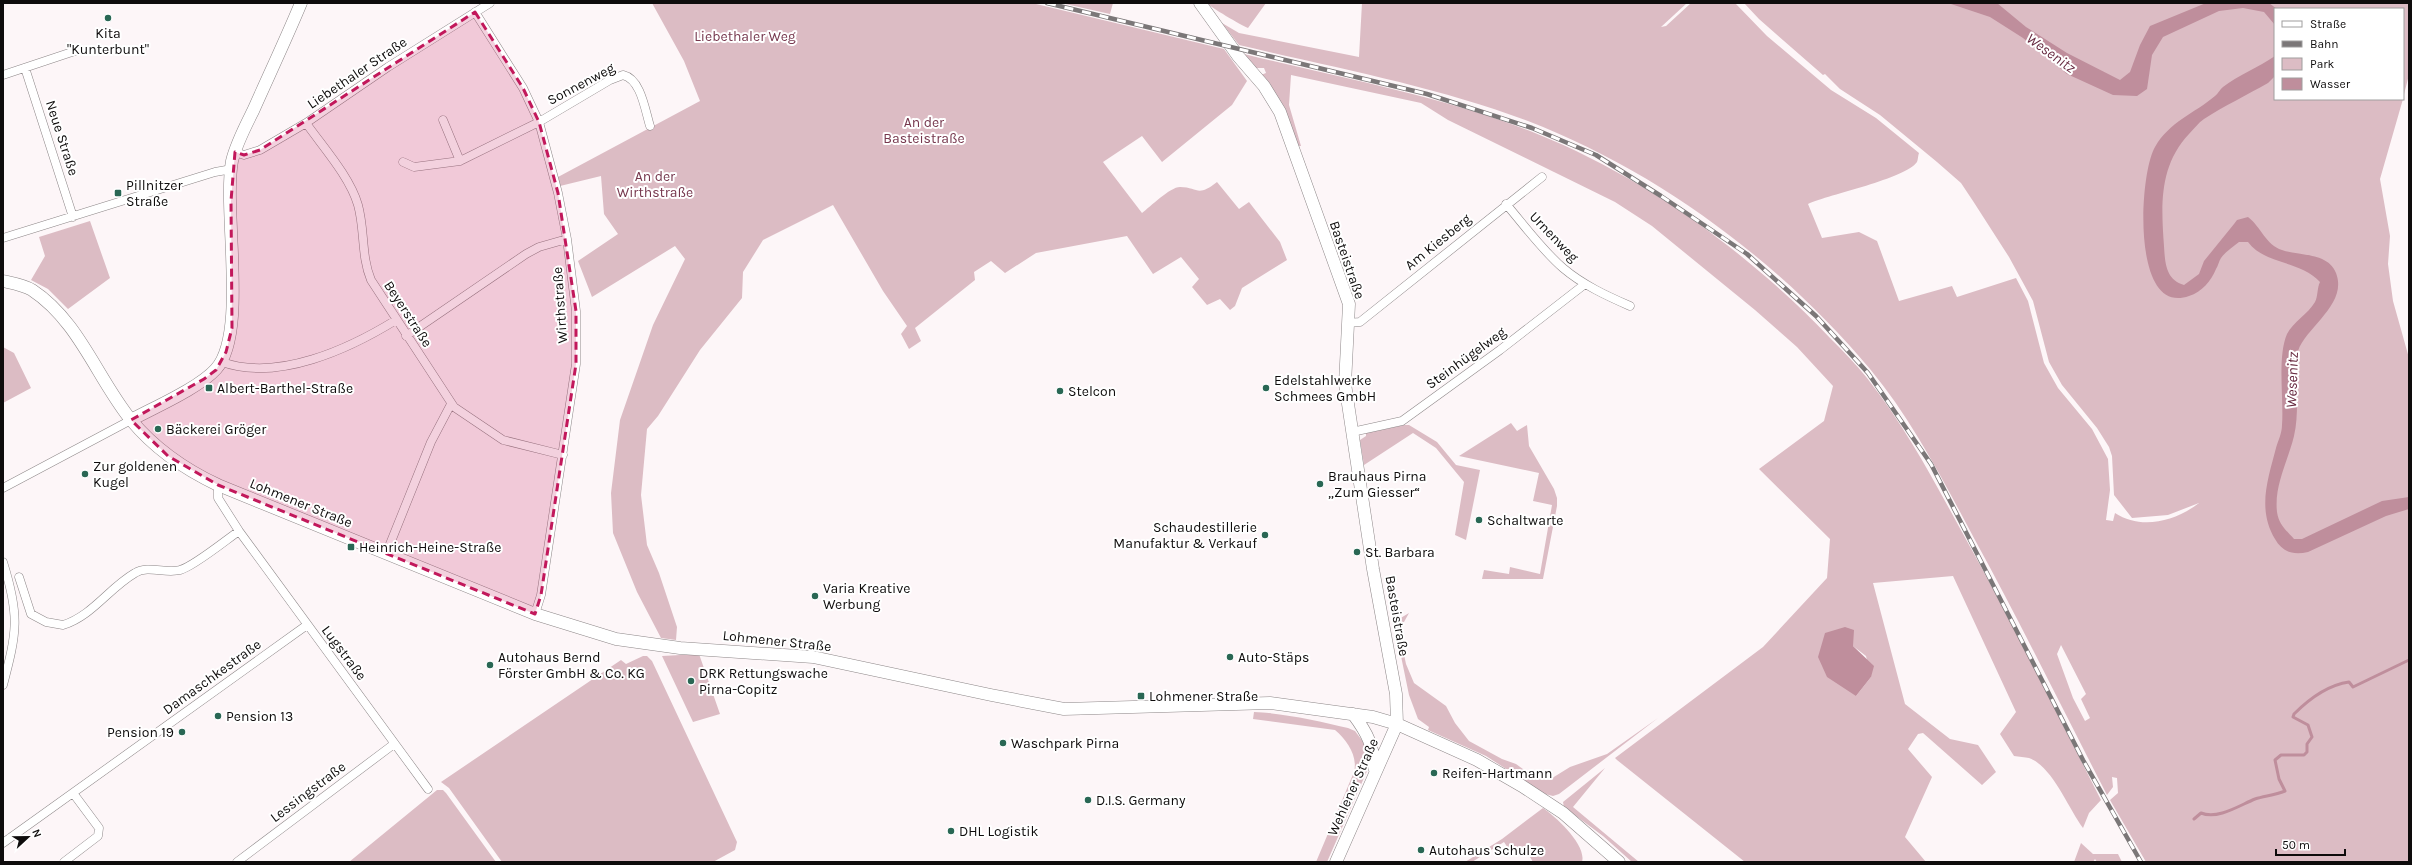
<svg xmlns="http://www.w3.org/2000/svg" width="2412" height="865" viewBox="0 0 2412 865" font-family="Karla,sans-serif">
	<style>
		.green { fill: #dcbcc4; fill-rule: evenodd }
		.water { fill: #bf8e9c }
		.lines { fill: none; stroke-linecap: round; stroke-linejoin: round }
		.stream { stroke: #bf8e9c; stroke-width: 3 }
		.street-casing { stroke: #8d8788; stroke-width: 9 }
		.secondary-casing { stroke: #8d8788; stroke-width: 13 }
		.street { stroke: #fff; stroke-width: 8 }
		.secondary { stroke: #fff; stroke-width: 12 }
		.rail-casing { stroke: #7b7778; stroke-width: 4.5 }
		.rail { stroke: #fff; stroke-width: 3; stroke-dasharray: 9; stroke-linecap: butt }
		.marked { fill: #c2185b; fill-opacity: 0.2; stroke: #c2185b; stroke-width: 3; stroke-dasharray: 8 5; stroke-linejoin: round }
		.poi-dot { fill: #296754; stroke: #fff; stroke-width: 1.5 }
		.labels { text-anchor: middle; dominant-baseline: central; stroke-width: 4; stroke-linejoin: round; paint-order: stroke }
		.poi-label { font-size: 14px; fill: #0e0c0c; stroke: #fff; text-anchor: start }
		.park-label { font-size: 14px; fill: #76374d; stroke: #fff }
		.street-label { font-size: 14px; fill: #0e0c0c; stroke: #fff }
		.water-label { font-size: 15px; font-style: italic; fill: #672940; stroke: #fff }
	</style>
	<rect width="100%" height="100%" fill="#fdf6f8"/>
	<!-- green -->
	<path class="green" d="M 652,3 L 1032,3 L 1224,49 L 1247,81 L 1232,105 L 1162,162 L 1142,136 L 1103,162 L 1142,213 C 1150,207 1170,187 1180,187 C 1198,187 1197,198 1217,182 L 1239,209 L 1249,202 L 1280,242 L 1287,260 L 1242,288 L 1235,306 L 1230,310 L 1220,299 L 1207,305 L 1192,287 L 1199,279 L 1181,257 L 1153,274 L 1127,236 L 1036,253 L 1005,273 L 991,261 L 974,272 L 975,280 L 915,328 L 921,341 L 909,349 L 901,334 L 907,326 L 883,291 L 833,205 L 763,240 L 743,272 L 742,298 L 700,350 L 658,416 L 647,429 L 641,495 L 647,545 L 659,573 L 677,627 L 676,640 L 661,638 L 637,592 L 613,533 L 611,493 L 620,420 L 653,325 L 685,259 L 675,246 L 592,297 L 578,261 L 618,234 L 604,214 L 601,176 L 560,186 L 558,177 L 700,101 L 684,61 Z
		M 1061,3 L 1113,3 L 1110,14 Z
		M 1207,3 L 1266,3 L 1248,28 C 1241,25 1210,7 1207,3 Z
		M 1362,3 L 1687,3 L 1661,27 L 1666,26 L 1691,3 L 1735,3 L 1767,36 L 1831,90 L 1876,118 L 1919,153 C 1918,155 1918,160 1917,162 C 1905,179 1830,194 1808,204 L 1822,238 L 1859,232 L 1877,241 L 1899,301 L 1952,286 L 1957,297 L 2016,278 L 2028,301 L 2044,363 L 2058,388 L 2092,429 L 2108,459 L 2110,490 L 2106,520 L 2113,521 L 2115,513 C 2141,530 2174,522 2199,503 L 2168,515 L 2132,518 L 2114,495 L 2112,456 L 2109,447 L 2097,428 L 2062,385 L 2049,362 L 2033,301 L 2009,257 L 1973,201 L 1961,183 L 1937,162 L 1880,115 L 1840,89 L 1825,74 L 1823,75 L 1759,19 L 1744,3 L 2409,3 L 2409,75 L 2403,98 L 2403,9 L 2275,9 L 2275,99 L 2403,99 L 2380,179 L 2390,236 L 2388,264 L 2393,301 L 2409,358 L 2409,862 L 2146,862 L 2110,800 L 2118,793 L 2117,778 L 2112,777 L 2113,787 L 2107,795 C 2063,710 2021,624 1975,540 C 1944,482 1913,421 1870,369 C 1781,263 1658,171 1528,121 C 1435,86 1336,68 1239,45 L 1222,23 L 1239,33 L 1359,57 ZM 2061,645 L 2086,694 L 2081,699 L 2090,718 L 2085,721 L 2073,698 L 2057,654 Z
		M 1244,54 C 1341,78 1442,96 1535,133 C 1645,177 1749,253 1830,338 C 1843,351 1856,364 1867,378 C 1905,426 1933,479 1962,532 C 2011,620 2055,710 2101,800 L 2089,813 L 2083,828 C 2068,808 2053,767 2029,758 C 2025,757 2019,757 2014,756 L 2000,734 L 2016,712 L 1953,576 L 1873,583 L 1905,704 L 1950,739 L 1978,745 L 1996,772 L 1982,785 L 1923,733 L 1918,734 L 1908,749 L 1932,777 L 1905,837 L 1926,862 L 1745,862 L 1617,760 L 1615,758 L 1763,647 L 1827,578 L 1830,539 L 1759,469 L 1824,421 L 1833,386 L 1797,347 L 1755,310 L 1652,226 L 1615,202 L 1448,120 L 1421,103 L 1291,75 L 1289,105 L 1301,146 L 1298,146 L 1283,108 L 1261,75 L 1266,73 L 1264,68 L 1255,68 ZM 1853,646 L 1866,656 L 1871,677 L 1856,696 Z
		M 90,221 L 110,278 L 68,309 L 48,289 L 31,280 L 45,256 L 39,237 Z
		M 3,347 L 14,353 L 31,388 L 3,403 Z
		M 1511,423 L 1517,431 L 1527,425 L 1529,446 L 1554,489 L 1557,498 L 1557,506 L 1543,579 L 1482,579 L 1484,570 L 1509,574 L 1510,567 L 1540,574 L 1552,505 L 1533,501 L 1539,473 L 1459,456 Z
		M 1404,425 L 1409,425 L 1437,442 L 1456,465 L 1480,470 L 1466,540 L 1455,535 L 1464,482 L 1436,448 L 1413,433 L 1364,465 L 1360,440 L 1366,436 L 1366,433 Z
		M 1409,613 L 1399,631 L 1406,664 L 1414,683 L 1446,706 L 1455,723 L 1469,741 L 1502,759 L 1516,764 L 1531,775 L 1549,780 L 1570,767 L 1607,754 L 1658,718 L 1559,794 L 1553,796 L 1545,794 L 1486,756 L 1428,730 L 1429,727 L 1418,719 L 1409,695 L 1394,622 Z
		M 699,654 L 720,714 L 693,722 L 662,656 Z
		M 643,656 L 647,656 L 652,661 L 737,842 L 735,850 L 713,862 L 502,862 L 449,788 L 441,782 L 621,660 L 626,664 Z
		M 1254,712 C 1283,713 1319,721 1348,728 L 1355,731 L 1364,743 L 1367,741 L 1369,760 L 1367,771 L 1327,862 L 1316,862 L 1354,772 C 1358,756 1347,740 1335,730 L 1253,719 Z
		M 1605,768 L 1573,807 L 1639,862 L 1632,862 L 1603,836 L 1564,807 L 1563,802 Z
		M 437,790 L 443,790 L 446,793 L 496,862 L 349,862 Z
		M 1543,808 C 1556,817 1587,845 1582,862 L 1533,862 L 1524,847 L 1520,849 L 1516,846 L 1508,848 L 1504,842 L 1472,862 L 1465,862 L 1502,839 Z
		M 2081,843 L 2093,854 L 2118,854 L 2122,862 L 2097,862 L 2095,859 L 2093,862 L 2074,862 Z"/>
	<!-- water -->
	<path class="water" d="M 1948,3 L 1997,3 L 2026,27 L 2067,53 L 2120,80 L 2130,72 L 2140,45 L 2150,26 L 2206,3 L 2269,3 L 2277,9 L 2275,9 L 2275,25 L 2264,12 L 2243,8 L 2219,11 L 2163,37 L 2152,55 L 2147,89 L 2137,96 L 2113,95 L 2067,74 L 2023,38 L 1990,17 Z
		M 2275,56 L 2275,76 L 2268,83 C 2247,95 2224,106 2204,119 C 2198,123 2194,129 2189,134 C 2159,166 2161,205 2164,246 C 2165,263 2166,280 2184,285 L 2199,274 L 2204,261 L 2234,224 L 2237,220 L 2248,217 C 2261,227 2266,245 2282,250 C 2298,256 2328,252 2336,273 C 2348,304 2307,326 2298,351 C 2296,356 2297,364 2297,369 C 2296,390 2299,415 2294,436 C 2288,461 2274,485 2277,512 C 2279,525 2286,530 2294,539 L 2302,539 L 2382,501 L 2409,497 L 2409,509 L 2386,516 L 2308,552 C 2294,555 2283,553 2275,539 C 2257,509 2268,479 2276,448 C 2278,441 2282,433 2282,425 C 2284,400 2277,357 2287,334 C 2293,322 2308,314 2315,302 C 2318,296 2317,288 2320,282 C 2300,260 2265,265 2248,242 L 2239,242 C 2233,247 2225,252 2221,258 C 2219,261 2218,266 2216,269 C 2211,281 2202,292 2189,296 C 2131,317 2139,174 2155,147 C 2169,122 2195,113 2215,96 C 2218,94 2220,89 2223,87 C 2237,76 2259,67 2275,56 Z
		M 1845,627 L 1854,630 L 1853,646 L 1874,666 L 1871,677 L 1856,696 L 1827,677 L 1818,657 L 1825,633 Z"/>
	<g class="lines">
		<!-- stream -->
		<path class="stream" d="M 2194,819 L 2201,813 C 2218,820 2240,805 2255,799 C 2265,796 2275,795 2285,791 L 2279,779 L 2275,760 L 2281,755 L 2304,755 L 2307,752 L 2307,744 L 2312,737 L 2308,725 L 2293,717 L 2294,714 C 2308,700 2328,685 2349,682 L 2353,687 L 2409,660"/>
		<defs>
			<path id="street" d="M 475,12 L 523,88 L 539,122 L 558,193 L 567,239 L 576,311 L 576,364 L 541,595 L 535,614
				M 25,68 L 73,217
				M 3,75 L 78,50
				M 443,120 L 460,161
				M 306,123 C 323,147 350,177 358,205 C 365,230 361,256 371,280 L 454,407 L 503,440 L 563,455
				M 235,152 L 244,155 L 260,150 L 306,123 L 388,67 L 490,3
				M 403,162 L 414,167 L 460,161 L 539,122 L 610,80 L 623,75 C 641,79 645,110 650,126
				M 1506,204 C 1524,225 1542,250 1563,268 C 1583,285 1607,296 1630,306
				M 3,238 L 215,172 L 232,169
				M 1348,323 L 1360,322 L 1542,177
				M 406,336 L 526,254 L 539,247 L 567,239
				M 222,362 C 278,382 349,349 396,320
				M 1352,432 L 1402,421 L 1500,350 L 1585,284
				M 218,485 L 218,498 L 239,531 L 428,789
				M 3,488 L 131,420
				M 386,554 L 431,442 L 451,404
				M 3,562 C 20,616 17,632 3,685
				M 19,577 L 31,614 L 46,622 L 63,625 C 92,616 109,588 135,573 C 148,565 166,574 180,570 C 193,567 226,540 239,531
				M 3,843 L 307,625
				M 64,862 L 98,836 L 99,828 L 73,793
				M 237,862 L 394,744"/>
			<path id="secondary" d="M 1200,3 L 1238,56 L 1264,86 L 1280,112 L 1349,304 L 1345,384 L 1373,569 L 1396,694 L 1397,724 L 1336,862
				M 3,281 C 12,283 24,285 32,290 C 79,321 97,378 131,420 C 155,449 184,469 218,485 L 535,614 L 616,639 L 680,648 L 813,657 L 991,695 L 1064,709 L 1270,703 L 1373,717 L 1397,724 L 1477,760 L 1522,786 L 1563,813 L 1619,862
				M 131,420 C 155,407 199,388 216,369 C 248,334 223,211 232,161 C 236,144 245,127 253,111 C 269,75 286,39 301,3
				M 1353,714 C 1368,734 1373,745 1375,770"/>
		</defs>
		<!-- street casing -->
		<use href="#street" class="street-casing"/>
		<!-- secondary casing -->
		<use href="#secondary" class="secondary-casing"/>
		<!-- street -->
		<use href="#street" class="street"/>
		<!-- secondary -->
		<use href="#secondary" class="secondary"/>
		<defs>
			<path id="rail" d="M 1047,3 L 1427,94 L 1532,128 L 1596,155 L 1661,196 L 1747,254 L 1816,316 L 1868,373 L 1931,464 L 2083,760 L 2141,862"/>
		</defs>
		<!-- rail casing -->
		<use href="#rail" class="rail-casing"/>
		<!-- rail -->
		<use href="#rail" class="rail"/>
	</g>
	<!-- marked area -->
	<path class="marked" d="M 475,12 L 523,88 L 539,122 L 558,193 L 576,311 L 576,364 L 541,595 L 535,614 L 218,485 L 168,456 L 131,420 L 204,379 L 216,370 L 226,352 L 232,328 L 231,201 L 235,152 L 244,155 L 260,150 Z"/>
	<!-- markers -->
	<g class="poi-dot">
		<circle cx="108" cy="18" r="4"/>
		<rect x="114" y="189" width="8" height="8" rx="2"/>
		<rect x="205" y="384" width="8" height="8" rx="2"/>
		<circle cx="1266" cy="388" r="4"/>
		<circle cx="1060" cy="391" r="4"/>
		<circle cx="158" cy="429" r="4"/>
		<circle cx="85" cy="474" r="4"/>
		<circle cx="1320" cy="484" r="4"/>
		<circle cx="1479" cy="520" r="4"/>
		<circle cx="1265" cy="535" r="4"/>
		<rect x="347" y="543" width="8" height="8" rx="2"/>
		<circle cx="1357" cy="552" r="4"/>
		<circle cx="815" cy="596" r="4"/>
		<circle cx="1230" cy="657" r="4"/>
		<circle cx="490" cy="665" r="4"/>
		<circle cx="691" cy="681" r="4"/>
		<rect x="1137" y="692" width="8" height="8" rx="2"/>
		<circle cx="218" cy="716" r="4"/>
		<circle cx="182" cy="732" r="4"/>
		<circle cx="1003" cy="743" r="4"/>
		<circle cx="1434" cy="773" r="4"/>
		<circle cx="1088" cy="800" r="4"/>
		<circle cx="951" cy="831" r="4"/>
		<circle cx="1421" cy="850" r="4"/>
	</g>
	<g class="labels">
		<!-- poi labels -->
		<g class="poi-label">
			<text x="108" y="33" text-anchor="middle">Kita<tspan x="108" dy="16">"Kunterbunt"</tspan></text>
			<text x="126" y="185">Pillnitzer<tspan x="126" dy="16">Straße</tspan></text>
			<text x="1274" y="380">Edelstahlwerke<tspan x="1274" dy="16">Schmees GmbH</tspan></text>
			<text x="217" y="388">Albert-Barthel-Straße</text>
			<text x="1068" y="391">Stelcon</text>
			<text x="166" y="429">Bäckerei Gröger</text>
			<text x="93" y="466">Zur goldenen<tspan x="93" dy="16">Kugel</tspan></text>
			<text x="1328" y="476">Brauhaus Pirna<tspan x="1328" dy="16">„Zum Giesser“</tspan></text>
			<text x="1487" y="520">Schaltwarte</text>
			<text x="1257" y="527" text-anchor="end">Schaudestillerie<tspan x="1257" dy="16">Manufaktur &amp; Verkauf</tspan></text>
			<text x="359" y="547">Heinrich-Heine-Straße</text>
			<text x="1365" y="552">St. Barbara</text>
			<text x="823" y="588">Varia Kreative<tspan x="823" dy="16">Werbung</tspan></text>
			<text x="498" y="657">Autohaus Bernd<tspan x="498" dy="16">Förster GmbH &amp; Co. KG</tspan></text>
			<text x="1238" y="657">Auto-Stäps</text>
			<text x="699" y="673">DRK Rettungswache<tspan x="699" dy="16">Pirna-Copitz</tspan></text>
			<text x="1149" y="696">Lohmener Straße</text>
			<text x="226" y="716">Pension 13</text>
			<text x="174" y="732" text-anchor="end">Pension 19</text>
			<text x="1011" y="743">Waschpark Pirna</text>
			<text x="1442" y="773">Reifen-Hartmann</text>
			<text x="1096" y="800">D.I.S. Germany</text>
			<text x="959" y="831">DHL Logistik</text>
			<text x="1429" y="850">Autohaus Schulze</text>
		</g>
		<!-- park labels -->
		<g class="park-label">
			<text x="745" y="36">Liebethaler Weg</text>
			<text x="924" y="122">An der<tspan x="924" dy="16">Basteistraße</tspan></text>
			<text x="655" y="176">An der<tspan x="655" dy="16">Wirthstraße</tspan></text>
		</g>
		<!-- street labels -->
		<g class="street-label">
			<text transform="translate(357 73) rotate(-34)">Liebethaler Straße</text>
			<text transform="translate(581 84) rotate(-28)">Sonnenweg</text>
			<text transform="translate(62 138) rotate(72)">Neue Straße</text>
			<text transform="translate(1554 237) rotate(46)">Urnenweg</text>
			<text transform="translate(1438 242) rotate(-39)">Am Kiesberg</text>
			<text transform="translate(1347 260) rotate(71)">Basteistraße</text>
			<text transform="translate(560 305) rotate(-94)">Wirthstraße</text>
			<text transform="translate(408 314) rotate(57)">Beyerstraße</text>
			<text transform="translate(1466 358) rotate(-36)">Steinhügelweg</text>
			<text transform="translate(301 503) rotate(22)">Lohmener Straße</text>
			<text transform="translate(1397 616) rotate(80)">Basteistraße</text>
			<text transform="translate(777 641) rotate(6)">Lohmener Straße</text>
			<text transform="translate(344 653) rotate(53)">Lugstraße</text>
			<text transform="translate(212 677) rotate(-36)">Damaschkestraße</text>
			<text transform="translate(1353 787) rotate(-66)">Wehlener Straße</text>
			<text transform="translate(308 792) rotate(-37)">Lessingstraße</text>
		</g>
		<!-- water labels -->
		<g class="water-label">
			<text transform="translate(2051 53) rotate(36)">Wesenitz</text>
			<text transform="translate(2292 380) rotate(-88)">Wesenitz</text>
		</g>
	</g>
	<!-- border -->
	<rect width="2412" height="865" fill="none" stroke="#0e0c0c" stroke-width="8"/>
	<!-- legend -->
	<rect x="2274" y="8" width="130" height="92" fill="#ffffff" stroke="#9f9e9e"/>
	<rect x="2282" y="21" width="20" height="6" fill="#ffffff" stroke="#9f9e9e"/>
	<text x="2310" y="28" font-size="12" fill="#0e0c0c">Straße</text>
	<rect x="2282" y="41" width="20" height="6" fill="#7b7778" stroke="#9f9e9e"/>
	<text x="2310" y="48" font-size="12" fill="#0e0c0c">Bahn</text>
	<rect x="2282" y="58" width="20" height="12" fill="#dcbcc4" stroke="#9f9e9e"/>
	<text x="2310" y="68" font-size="12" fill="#0e0c0c">Park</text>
	<rect x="2282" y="78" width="20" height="12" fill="#bf8e9c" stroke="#9f9e9e"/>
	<text x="2310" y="88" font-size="12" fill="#0e0c0c">Wasser</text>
	<!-- north arrow -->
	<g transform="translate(28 837) rotate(68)" stroke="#ffffff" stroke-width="3" paint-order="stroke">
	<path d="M0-3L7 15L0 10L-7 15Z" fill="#0e0c0c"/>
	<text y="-6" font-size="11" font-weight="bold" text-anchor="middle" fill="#0e0c0c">N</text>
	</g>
	<!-- scale -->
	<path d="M2276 849v6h69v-6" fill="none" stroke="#0e0c0c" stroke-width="2"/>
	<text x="2282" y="849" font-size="12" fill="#0e0c0c" stroke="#ffffff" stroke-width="3" paint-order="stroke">50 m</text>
</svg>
